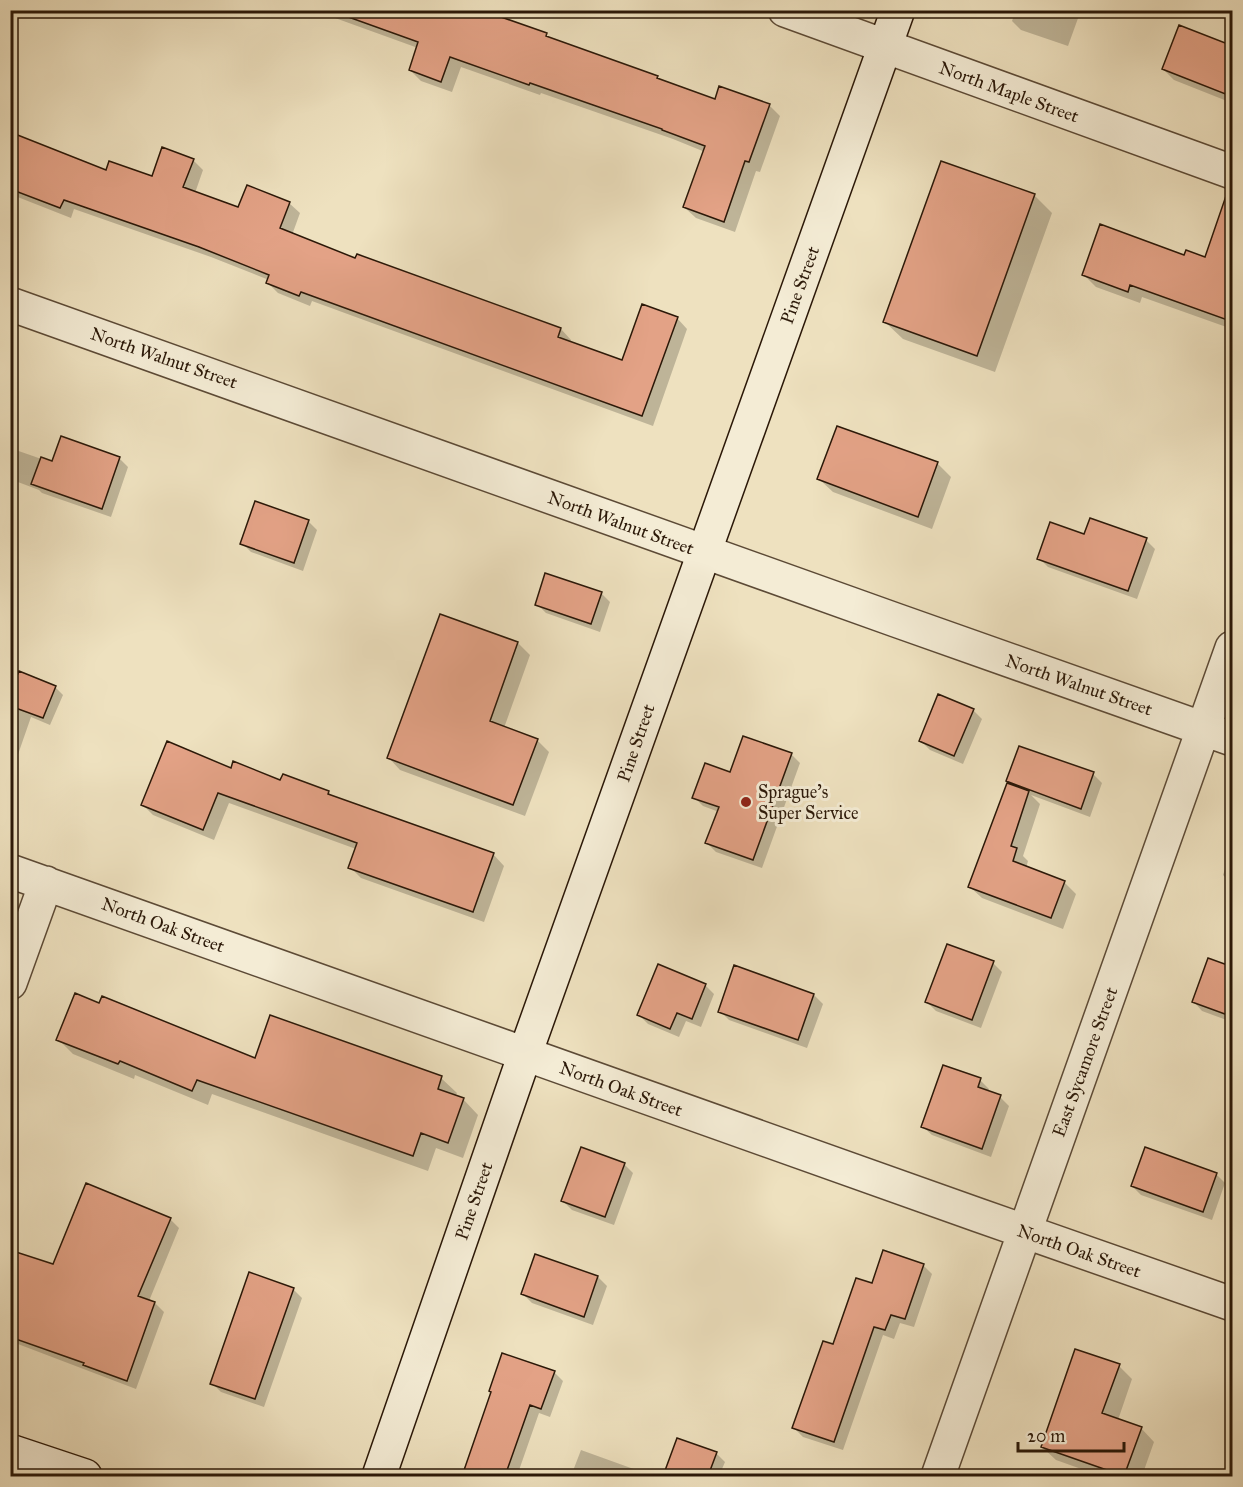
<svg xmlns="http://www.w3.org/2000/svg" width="1243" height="1487" viewBox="0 0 1243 1487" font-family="'IM FELL Great Primer',serif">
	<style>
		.shadow { fill: #0003 }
		.building { fill: #e3a286; stroke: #2b1808; stroke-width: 1.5 }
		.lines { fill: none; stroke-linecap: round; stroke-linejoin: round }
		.street-casing { stroke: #5c4a36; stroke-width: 36 }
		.secondary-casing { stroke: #2b1808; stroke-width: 36 }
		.street { stroke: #f4ecd5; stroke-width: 33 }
		.secondary { stroke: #f4ecd5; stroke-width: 33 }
		.poi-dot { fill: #8f2418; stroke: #f4ecd5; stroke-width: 2 }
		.labels { text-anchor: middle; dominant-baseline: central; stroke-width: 6; stroke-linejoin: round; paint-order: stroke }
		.street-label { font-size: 18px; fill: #2b1808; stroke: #f4ecd5 }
		.poi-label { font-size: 18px; fill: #2b1808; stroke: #f4ecd5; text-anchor: start }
	</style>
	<rect width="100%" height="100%" fill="#eee1bf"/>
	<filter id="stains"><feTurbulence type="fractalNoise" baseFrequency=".00333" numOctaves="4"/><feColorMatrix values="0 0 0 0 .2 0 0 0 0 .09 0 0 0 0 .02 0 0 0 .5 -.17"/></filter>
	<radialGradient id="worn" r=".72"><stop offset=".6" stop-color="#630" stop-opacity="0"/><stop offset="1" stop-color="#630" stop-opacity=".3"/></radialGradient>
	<!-- shadow -->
	<path class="shadow" d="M 313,10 L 478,10 L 546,35 L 551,39 L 657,77 L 661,81 L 716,100 L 769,105 L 780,116 L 760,172 L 756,171 L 735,232 L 696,218 L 684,207 L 705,152 L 673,139 L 541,93 L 540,95 L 461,67 L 452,92 L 421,81 L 410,70 L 418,48 Z
		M 1016,10 L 1081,10 L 1068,46 L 1021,30 L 1012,21 Z
		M 1232,48 L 1232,103 L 1174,80 L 1163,69 Z
		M 10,133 L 107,172 L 152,178 L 193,160 L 203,170 L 195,193 L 239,209 L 289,203 L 300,213 L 292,235 L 356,260 L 358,256 L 561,329 L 571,340 L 570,343 L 623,362 L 677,318 L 687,329 L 653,426 L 312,301 L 310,306 L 278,293 L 268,283 L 269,280 L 211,257 L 74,209 L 71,218 L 10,194 Z
		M 1034,195 L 1052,213 L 995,372 L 903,339 L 885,322 Z
		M 1232,244 L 1232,329 L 1142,297 L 1140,303 L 1096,287 L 1084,275 L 1185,257 L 1206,259 Z
		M 10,423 L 16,428 L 10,443 Z
		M 10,448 L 53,463 L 119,458 L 128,467 L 111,517 L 42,493 L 39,490 L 10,479 Z
		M 937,463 L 951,477 L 932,529 L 833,492 L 819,479 Z
		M 308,521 L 317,530 L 303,571 L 251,552 L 242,543 Z
		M 1085,536 L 1146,540 L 1155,549 L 1137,599 L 1048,567 L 1039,558 Z
		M 601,593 L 610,602 L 600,632 L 546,613 L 537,604 Z
		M 518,643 L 530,655 L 504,728 L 537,740 L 549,752 L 525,816 L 400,770 L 389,758 Z
		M 10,670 L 55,687 L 63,695 L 50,725 L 31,717 L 14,766 L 10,765 Z
		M 973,710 L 982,719 L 963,764 L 930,750 L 921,741 Z
		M 791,754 L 800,763 L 762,868 L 716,852 L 707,843 L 719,812 L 703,806 L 694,797 L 731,774 Z
		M 232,770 L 328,792 L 335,798 L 493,854 L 504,866 L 484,922 L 361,878 L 350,867 L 356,849 L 229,803 L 214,840 L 153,815 L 142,804 Z
		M 1093,774 L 1102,783 L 1090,817 L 1031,795 L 1040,804 L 1023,856 L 1028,861 L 1026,868 L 1064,882 L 1076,894 L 1063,929 L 982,898 L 970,887 L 1015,788 L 1008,781 Z
		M 1232,848 L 1232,884 L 1223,875 Z
		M 993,963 L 1002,972 L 981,1028 L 936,1011 L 927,1002 Z
		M 1232,968 L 1232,1022 L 1202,1011 L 1194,1002 Z
		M 705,985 L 714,994 L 701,1027 L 686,1021 L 679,1037 L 648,1024 L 639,1015 Z
		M 814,995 L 823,1004 L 807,1048 L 729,1020 L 720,1011 Z
		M 58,1039 L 441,1078 L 457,1093 L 455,1097 L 463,1099 L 478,1115 L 463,1158 L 436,1148 L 428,1171 L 212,1094 L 208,1105 L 135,1075 L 134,1079 L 73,1054 Z
		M 980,1080 L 989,1089 L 988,1092 L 1000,1097 L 1009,1106 L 991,1157 L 932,1135 L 922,1126 Z
		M 624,1164 L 633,1173 L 614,1225 L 572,1210 L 563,1201 Z
		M 1216,1174 L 1225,1183 L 1212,1220 L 1141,1195 L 1132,1186 Z
		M 170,1219 L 179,1228 L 149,1301 L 155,1303 L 164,1312 L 136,1389 L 10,1341 L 10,1251 L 53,1266 Z
		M 536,1256 L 598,1277 L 607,1286 L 593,1325 L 532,1303 L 523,1294 Z
		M 923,1265 L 932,1274 L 914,1327 L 900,1323 L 894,1339 L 883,1335 L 843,1450 L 803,1437 L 794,1428 L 834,1346 L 873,1285 Z
		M 293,1289 L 302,1298 L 264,1407 L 221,1392 L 212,1383 Z
		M 1119,1366 L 1132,1379 L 1118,1420 L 1141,1428 L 1154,1442 L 1142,1476 L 1101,1476 L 1056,1460 L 1042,1447 Z
		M 554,1372 L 563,1381 L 550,1417 L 539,1413 L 517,1476 L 463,1476 L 493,1392 Z
		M 678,1439 L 716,1453 L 725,1462 L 719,1476 L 665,1476 Z
		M 581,1450 L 653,1476 L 571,1476 Z"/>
	<!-- building -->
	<path class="building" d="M 341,10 L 481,10 L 547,33 L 546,36 L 658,76 L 657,78 L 715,99 L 719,86 L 770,104 L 749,162 L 745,161 L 724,222 L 683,207 L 705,146 L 662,130 L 662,129 L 530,83 L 529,85 L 450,57 L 441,82 L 409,70 L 418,42 L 340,14 Z
		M 1179,25 L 1233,46 L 1233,97 L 1162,69 Z
		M 10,132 L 106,170 L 109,161 L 152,176 L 162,147 L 194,159 L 183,187 L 238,207 L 247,185 L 290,202 L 280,228 L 355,258 L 357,254 L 561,328 L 558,337 L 622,360 L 642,304 L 678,317 L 642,416 L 301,292 L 299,296 L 266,283 L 269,275 L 199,247 L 64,200 L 60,208 L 10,189 Z
		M 941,161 L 1035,194 L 977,356 L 883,322 Z
		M 1228,190 L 1233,191 L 1233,322 L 1130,285 L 1128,292 L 1082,275 L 1100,224 L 1184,255 L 1186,250 L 1205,257 Z
		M 837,426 L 938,462 L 918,517 L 817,479 Z
		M 61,436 L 120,457 L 102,509 L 31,484 L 41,457 L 52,461 Z
		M 255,501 L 309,520 L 294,563 L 240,544 Z
		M 1090,518 L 1147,538 L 1128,591 L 1037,559 L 1050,522 L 1084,534 Z
		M 545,573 L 602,592 L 591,624 L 535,605 Z
		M 440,614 L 518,642 L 490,721 L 538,739 L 513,805 L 387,758 Z
		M 19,671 L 56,686 L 43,718 L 10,706 L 10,693 Z
		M 938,694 L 974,709 L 954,756 L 919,741 Z
		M 743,736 L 792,753 L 753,860 L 705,843 L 719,807 L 692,798 L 705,763 L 730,772 Z
		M 167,741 L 231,768 L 233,761 L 280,780 L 283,774 L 329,791 L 328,794 L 494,853 L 473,912 L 348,868 L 357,843 L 218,793 L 203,830 L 141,805 Z
		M 1019,746 L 1094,772 L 1081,809 L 1006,781 Z
		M 1007,783 L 1029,791 L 1011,846 L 1017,848 L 1013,861 L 1065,881 L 1051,918 L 968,887 Z
		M 947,944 L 994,961 L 972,1020 L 925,1002 Z
		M 1208,958 L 1233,967 L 1233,1017 L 1192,1002 Z
		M 658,964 L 706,984 L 692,1019 L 677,1013 L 670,1029 L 637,1015 Z
		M 734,965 L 814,994 L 798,1040 L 718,1012 Z
		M 75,993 L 99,1003 L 102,996 L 255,1058 L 270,1015 L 442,1076 L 438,1089 L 464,1098 L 448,1143 L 421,1133 L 413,1156 L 197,1080 L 192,1091 L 120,1061 L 118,1064 L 56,1040 Z
		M 943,1065 L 981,1078 L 978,1087 L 1001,1095 L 982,1149 L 921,1127 Z
		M 581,1147 L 625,1163 L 605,1217 L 561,1201 Z
		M 1145,1147 L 1217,1173 L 1203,1212 L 1131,1186 Z
		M 86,1183 L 171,1218 L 138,1296 L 155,1302 L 127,1381 L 83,1365 L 84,1363 L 10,1337 L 10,1250 L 53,1264 Z
		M 883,1250 L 924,1264 L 905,1319 L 891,1315 L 885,1330 L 874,1327 L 834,1442 L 792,1428 L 823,1341 L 833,1344 L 856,1278 L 872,1283 Z
		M 535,1254 L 598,1276 L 584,1317 L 521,1294 Z
		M 249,1272 L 294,1288 L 255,1399 L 210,1384 Z
		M 1075,1349 L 1120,1364 L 1102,1413 L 1142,1427 L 1124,1476 L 1041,1447 Z
		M 502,1353 L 555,1371 L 541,1409 L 530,1405 L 505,1476 L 462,1476 L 491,1392 L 489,1391 Z
		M 677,1438 L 717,1452 L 708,1476 L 663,1476 Z"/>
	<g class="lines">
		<defs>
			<path id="street" d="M 785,10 L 1232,172
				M 10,304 C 418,448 824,596 1232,739
				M 10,871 L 978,1215 L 1232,1304
				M 10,983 L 46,883
				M 938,1476 L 1232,648"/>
			<path id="secondary" d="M 10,1451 L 85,1476
				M 379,1476 L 525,1054 L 898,10"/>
		</defs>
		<!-- street casing -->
		<use href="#street" class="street-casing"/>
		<!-- secondary casing -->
		<use href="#secondary" class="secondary-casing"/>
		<!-- street -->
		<use href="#street" class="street"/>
		<!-- secondary -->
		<use href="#secondary" class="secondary"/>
	</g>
	<!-- markers -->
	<circle class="poi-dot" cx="746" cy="802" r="6"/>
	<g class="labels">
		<!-- street labels -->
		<g class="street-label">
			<text transform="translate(1009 92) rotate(20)">North Maple Street</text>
			<text transform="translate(800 285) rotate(-70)">Pine Street</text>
			<text transform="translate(164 358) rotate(19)">North Walnut Street</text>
			<text transform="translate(621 523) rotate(20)">North Walnut Street</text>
			<text transform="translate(1079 685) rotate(19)">North Walnut Street</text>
			<text transform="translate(636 743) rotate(-71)">Pine Street</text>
			<text transform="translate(163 925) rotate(20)">North Oak Street</text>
			<text transform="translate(1085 1062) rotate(-70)">East Sycamore Street</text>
			<text transform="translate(621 1089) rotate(20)">North Oak Street</text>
			<text transform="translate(474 1201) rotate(-71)">Pine Street</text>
			<text transform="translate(1079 1251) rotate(19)">North Oak Street</text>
		</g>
		<!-- poi labels -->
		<g class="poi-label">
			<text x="758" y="792">Sprague's<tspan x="758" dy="21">Super Service</tspan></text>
		</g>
	</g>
	<!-- margin -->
	<rect width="1243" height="1487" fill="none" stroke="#eee1bf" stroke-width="36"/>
	<rect x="12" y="12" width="1219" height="1463" fill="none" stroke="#2b1808" stroke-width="3"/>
	<rect x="18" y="18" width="1207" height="1451" fill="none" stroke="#2b1808" stroke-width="1.5"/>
	<!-- scale -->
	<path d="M1018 1442v9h106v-9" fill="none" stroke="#2b1808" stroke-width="3"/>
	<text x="1027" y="1442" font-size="18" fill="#2b1808" stroke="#f4ecd5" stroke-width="4.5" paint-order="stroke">20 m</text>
	<rect width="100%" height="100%" filter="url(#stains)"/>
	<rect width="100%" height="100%" fill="url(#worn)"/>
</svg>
